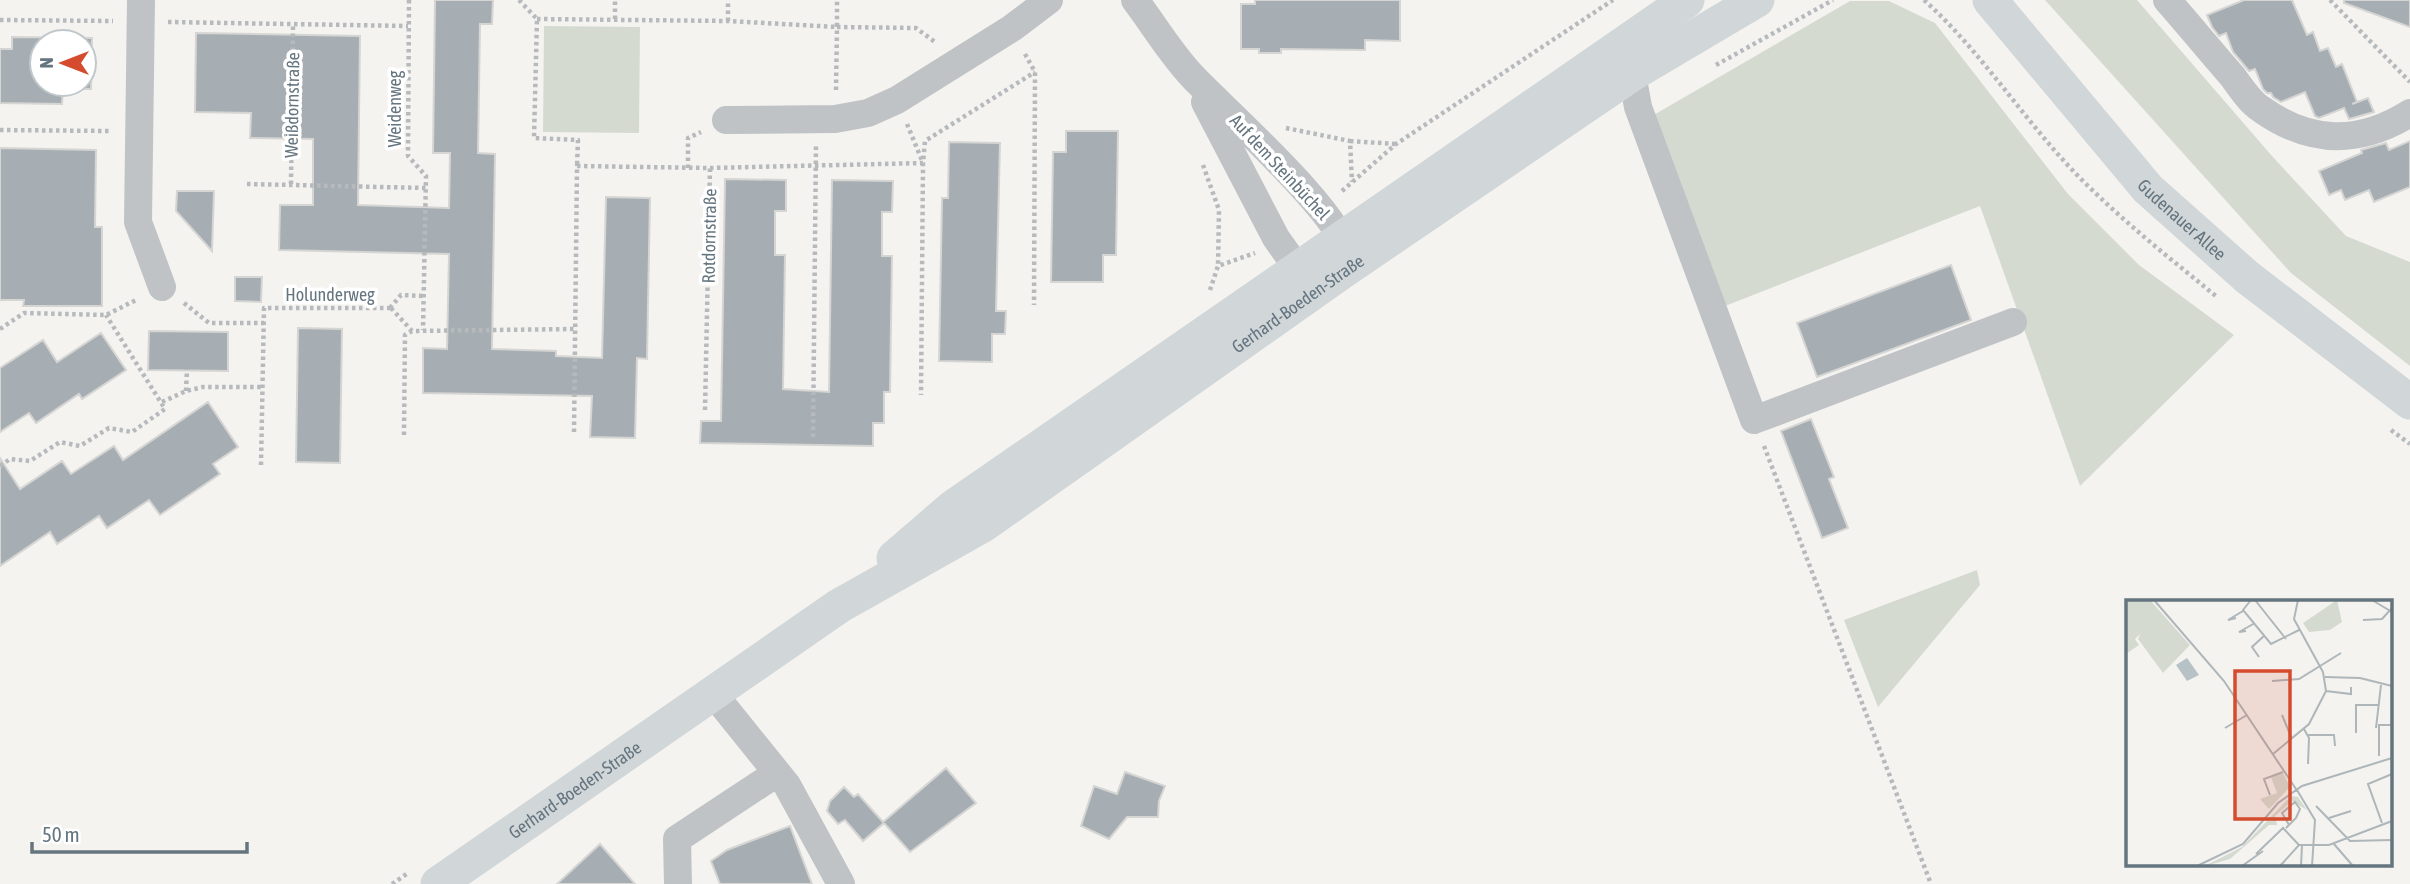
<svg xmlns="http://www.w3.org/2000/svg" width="2410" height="884" viewBox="0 0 2410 884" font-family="'Asap Condensed',sans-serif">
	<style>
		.green { fill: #d5dad1 }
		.building { fill: #a7aeb3; stroke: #d5d5d3; stroke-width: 2; fill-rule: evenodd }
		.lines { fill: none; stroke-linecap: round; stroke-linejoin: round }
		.path { stroke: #b7babc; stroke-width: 4.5; stroke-dasharray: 3.5 3.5; stroke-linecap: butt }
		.minor { stroke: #bfc3c6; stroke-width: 28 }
		.major { stroke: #d1d6d9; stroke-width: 35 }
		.labels { text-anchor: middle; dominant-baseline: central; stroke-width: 7; stroke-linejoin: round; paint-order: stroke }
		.street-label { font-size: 18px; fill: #65757f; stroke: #fff }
		.inset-road { fill: none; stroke: #aeb6b9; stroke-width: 2 }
		.view { fill: #d54b2e; fill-opacity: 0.15; stroke: #d54b2e; stroke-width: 3.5 }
		.inset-edge { fill: none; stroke: #65757f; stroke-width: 3.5 }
	</style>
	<rect width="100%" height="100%" fill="#f4f3f0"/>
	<!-- green -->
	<path class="green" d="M 2045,0 L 2137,0 L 2272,156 L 2346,236 L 2410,262 L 2410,366 L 2291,273 Z
		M 1850,1 L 1889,1 L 1935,23 L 2068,194 L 2139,265 L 2234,335 L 2080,486 L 1980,206 L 1725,306 L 1652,116 Z
		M 544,26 L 640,27 L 639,133 L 543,132 Z
		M 1977,570 L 1980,585 L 1878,707 L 1844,620 Z"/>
	<!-- building -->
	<path class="building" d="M 435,0 L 493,0 L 492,24 L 480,24 L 478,153 L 495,154 L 492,349 L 556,351 L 556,356 L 602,358 L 606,197 L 650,198 L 647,359 L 637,358 L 635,438 L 590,437 L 592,396 L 423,393 L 423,348 L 447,349 L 449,254 L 279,250 L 280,205 L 313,205 L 313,139 L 250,138 L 251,113 L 195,112 L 196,33 L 360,36 L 358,205 L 449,208 L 450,153 L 433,153 Z
		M 1255,0 L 1400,0 L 1400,41 L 1365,40 L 1365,50 L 1281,49 L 1281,53 L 1259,53 L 1259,49 L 1241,49 L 1241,4 L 1255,4 Z
		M 2244,0 L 2292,0 L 2307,35 L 2313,32 L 2320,51 L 2328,48 L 2336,67 L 2342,64 L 2357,102 L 2352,104 L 2368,98 L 2374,112 L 2349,119 L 2344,108 L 2319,118 L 2315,116 L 2305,92 L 2281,102 L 2273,97 L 2271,93 L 2267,93 L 2263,89 L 2255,69 L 2249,71 L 2233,52 L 2226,33 L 2219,36 L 2212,27 L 2207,15 Z
		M 2344,0 L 2410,0 L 2410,27 L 2344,3 Z
		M 12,37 L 92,38 L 91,89 L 63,89 L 62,104 L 0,103 L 0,49 L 12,49 ZM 42,42 L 84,42 L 84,84 L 42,84 Z
		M 1066,131 L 1118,131 L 1116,255 L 1103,255 L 1103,282 L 1051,282 L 1053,152 L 1066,152 Z
		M 2410,141 L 2410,187 L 2374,202 L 2369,190 L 2345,200 L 2341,190 L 2329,195 L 2319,171 L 2362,153 L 2361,150 L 2386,143 L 2389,150 Z
		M 949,142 L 1000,143 L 996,311 L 1006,311 L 1005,334 L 992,334 L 992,362 L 939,361 L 942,198 L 948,198 Z
		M 0,148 L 96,150 L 95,227 L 102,227 L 102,306 L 23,306 L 24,300 L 0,300 Z
		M 725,179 L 786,180 L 786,211 L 775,211 L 775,255 L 785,255 L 783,389 L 829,392 L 832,180 L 893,181 L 892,212 L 882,212 L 882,256 L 892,256 L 890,392 L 884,392 L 884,423 L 873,423 L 873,446 L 700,443 L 701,421 L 721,421 Z
		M 177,191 L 214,191 L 212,251 L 176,211 Z
		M 1951,265 L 1971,320 L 1817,377 L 1797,323 Z
		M 235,277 L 262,277 L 261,302 L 235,301 Z
		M 298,328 L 342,329 L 340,463 L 296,462 Z
		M 149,331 L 228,332 L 228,371 L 148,370 Z
		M 101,333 L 126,370 L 82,399 L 79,394 L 36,423 L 29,413 L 0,432 L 0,368 L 43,340 L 57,362 Z
		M 208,402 L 238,447 L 213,464 L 220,474 L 160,515 L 149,500 L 107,528 L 99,516 L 57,544 L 50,532 L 0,566 L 0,458 L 20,489 L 62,461 L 71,474 L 114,446 L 123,460 Z
		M 1811,419 L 1834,477 L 1829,479 L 1848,528 L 1822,538 L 1781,431 Z
		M 946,768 L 976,803 L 910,852 L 884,823 L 863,841 L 845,820 L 838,824 L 827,811 L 830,801 L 844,787 L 854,797 L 858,794 L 883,822 Z
		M 1125,772 L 1165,786 L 1159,801 L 1158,817 L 1127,817 L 1109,839 L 1081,826 L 1094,786 L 1117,794 Z
		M 790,826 L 812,884 L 720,884 L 711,861 L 727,850 Z
		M 600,844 L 635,884 L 557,884 Z"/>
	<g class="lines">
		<!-- path -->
		<path class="path" d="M 409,0 L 408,156 L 426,176 L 423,330
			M 519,0 L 537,19 L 534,138 L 578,140 L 577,166
			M 1924,0 C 1984,54 2026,124 2083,181 C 2125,223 2172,260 2217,297
			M 2330,0 L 2410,82
			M 537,19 L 728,21 L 837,27 L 837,0
			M 615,19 L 615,0
			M 0,20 L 113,21
			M 728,21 L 728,0
			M 168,22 L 408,26
			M 1025,54 L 1035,72 L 1034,305
			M 1716,65 L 1833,0
			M 836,90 L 837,27 L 916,28 L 935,42
			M 907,124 L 923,163 L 921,395
			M 1286,128 L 1350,141 L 1352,182
			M 0,130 L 111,131
			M 1350,141 L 1395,144
			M 1203,165 L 1219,210 L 1218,266
			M 688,168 L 688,138 L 701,132
			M 247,184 L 426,188
			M 291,184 L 293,25
			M 1342,191 L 1396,144 L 1613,0
			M 1210,290 L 1218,266 L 1255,253
			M 184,303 L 209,323 L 264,323
			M 390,308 L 401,295 L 424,296
			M 391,308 L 412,331
			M 0,329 L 24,313 L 106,315 L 138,299
			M 186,391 L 187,369
			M 162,402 L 186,391 L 203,387 L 263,387
			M 705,410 L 710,168
			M 2391,430 L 2410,444
			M 574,432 L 577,166 L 710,168 L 923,163 L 925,141 L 1035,72
			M 404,435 L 405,335 L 412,331 L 574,329
			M 813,437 L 816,144
			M 1764,446 L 1931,884
			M 261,465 L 264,308 L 390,308
			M 0,466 L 10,459 L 30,461 L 60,442 L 80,446 L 109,428 L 132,432 L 165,409 L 106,315
			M 392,884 L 408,873"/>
		<!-- minor -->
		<path class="minor" d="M 141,0 L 138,222 L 162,287
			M 1135,0 C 1154,25 1171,54 1193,77 C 1221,107 1352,222 1345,257
			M 2167,0 C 2189,25 2211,52 2233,77 C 2241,88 2250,102 2261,109 C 2310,144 2359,145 2410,113
			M 1632,74 L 1638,107 L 1754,420 L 2013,322
			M 1205,102 L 1276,238 L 1298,269 L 1317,276
			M 726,120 L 835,119 L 868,113 L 897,100 L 1012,28 L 1049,0
			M 712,692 L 787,785 L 841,884
			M 678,884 L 677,839 L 777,773"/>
		<!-- major -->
		<g class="major">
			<path id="s1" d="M 1990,0 L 2148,189 L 2247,277 L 2410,402"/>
			<path d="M 894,558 L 952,508 L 1687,0"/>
			<path id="s2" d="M 438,884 L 839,606 L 983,525 L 1343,271 L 1632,74 L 1757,0"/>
		</g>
	</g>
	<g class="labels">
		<!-- street labels -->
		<g class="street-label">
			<text transform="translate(292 105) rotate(-89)">Weißdornstraße</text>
			<text transform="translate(394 109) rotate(-90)">Weidenweg</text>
			<text transform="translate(1280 167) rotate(47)">Auf dem Steinbüchel</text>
			<text stroke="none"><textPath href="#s1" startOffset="292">Gudenauer Allee</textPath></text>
			<text transform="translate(709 236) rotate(-89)">Rotdornstraße</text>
			<text x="330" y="294">Holunderweg</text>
			<text stroke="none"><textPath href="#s2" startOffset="1038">Gerhard-Boeden-Straße</textPath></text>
			<text stroke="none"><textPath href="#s2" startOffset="166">Gerhard-Boeden-Straße</textPath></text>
		</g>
	</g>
	<!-- overview -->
	<g transform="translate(2126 600)">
		<rect width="266" height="266" fill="#f4f3f0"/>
		<path d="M 0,0 L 24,0 L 64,45 L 37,73 L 12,39 L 14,34 L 9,39 L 13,45 L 0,54 ZM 211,0 L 216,22 L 204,30 L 183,32 L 177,23 ZM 157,173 L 164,187 L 143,209 L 134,199 L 151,193 L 145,177 ZM 165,196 L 172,197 L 181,210 L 166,201 L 149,216 L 151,225 L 143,225 L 104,259 L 79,266 L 116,247 Z" fill="#d5dad1"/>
		<path d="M 61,58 L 73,75 L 61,81 L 50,65 Z" fill="#b6c2c5"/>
		<path class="inset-road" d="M 28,0 L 98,81 L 170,189M 125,0 L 117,10 L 145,44 L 173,30M 129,0 L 160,39M 246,0 L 266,12M 110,18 L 102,20 L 117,11M 237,20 L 256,19 L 266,8M 120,31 L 113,32 L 129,23M 133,57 L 126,47 L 139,35M 199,77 L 234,78 L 266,86M 146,81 L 173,79 L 215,53M 200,91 L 225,94 L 225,87M 156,115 L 166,139M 99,128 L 121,115M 250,128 L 255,85M 178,129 L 183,138 L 182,164M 230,133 L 230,105 L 252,105M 182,135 L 208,135 L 209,146M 147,154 L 183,124 L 200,91 L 197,72 L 168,19 L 172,0M 253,156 L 253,125 L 266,125M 171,190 L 189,220 L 186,266M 144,195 L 138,179 L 157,172M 190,206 L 224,241 L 266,240M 203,218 L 225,211M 256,223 L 242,184 L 266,174M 160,228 L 170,218 L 174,209 L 169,202 L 156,213 L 163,225M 208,244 L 227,266M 130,254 L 157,228 L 173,245M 71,266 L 117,244 L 152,203 L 176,186 L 266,158M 116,266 L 137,251M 154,266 L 173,245 L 203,245 L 266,221M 175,266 L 176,245"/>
		<path class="view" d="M 109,71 L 164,71 L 164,219 L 109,219 Z"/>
		<rect width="266" height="266" class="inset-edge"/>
	</g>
	<!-- north arrow -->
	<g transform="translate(63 63) rotate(270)"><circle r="33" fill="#ffffff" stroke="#c1c8cc" stroke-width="2"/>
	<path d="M0-5L12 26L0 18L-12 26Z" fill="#d54b2e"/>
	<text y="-10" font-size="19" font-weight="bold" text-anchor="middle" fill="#65757f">N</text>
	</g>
	<!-- scale -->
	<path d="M32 842v10h215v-10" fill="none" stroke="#65757f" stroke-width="3.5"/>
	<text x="42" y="842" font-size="21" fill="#65757f" stroke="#ffffff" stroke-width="5" paint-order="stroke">50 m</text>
</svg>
